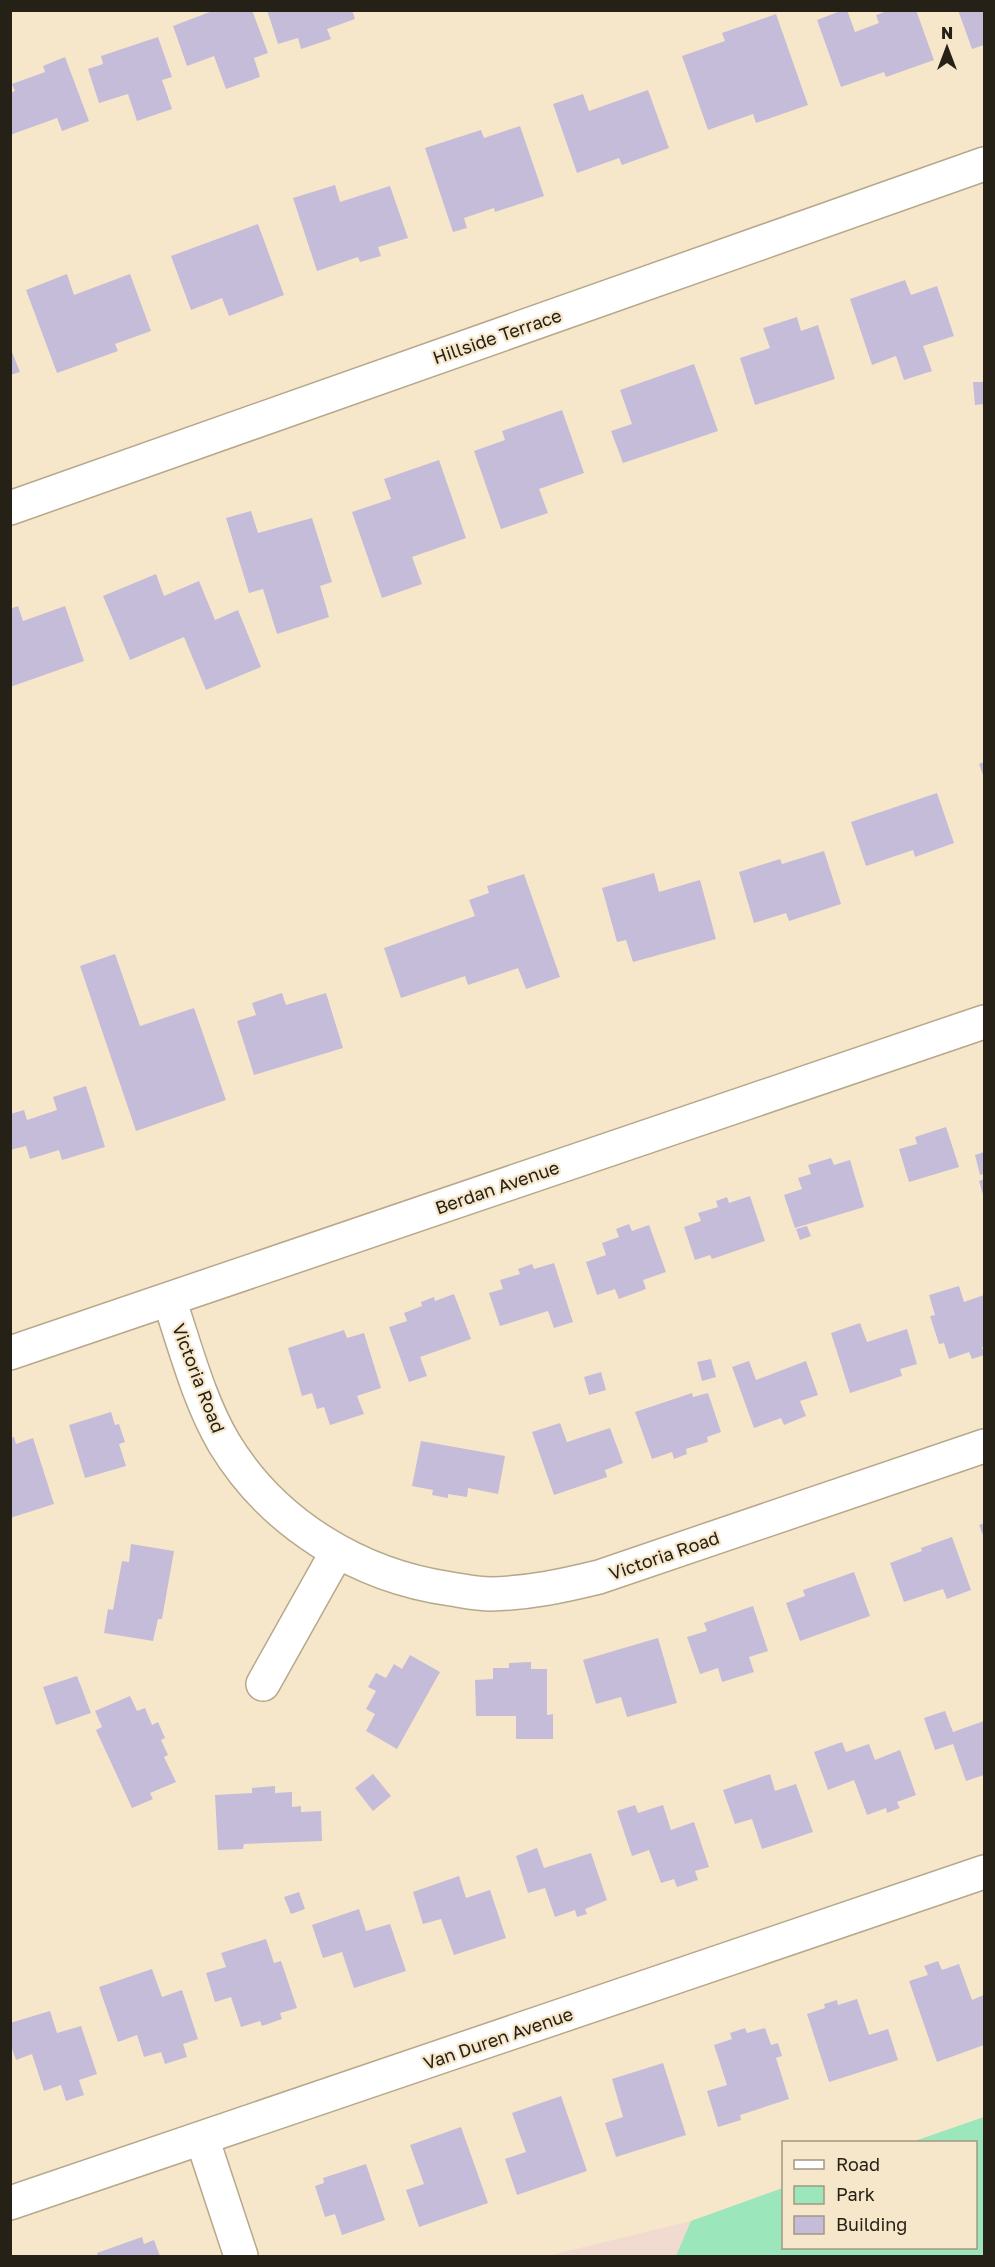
<svg xmlns="http://www.w3.org/2000/svg" width="995" height="2267" viewBox="0 0 995 2267" font-family="'Golos Text',sans-serif">
	<style>
		.education { fill: #f1dacf }
		.green { fill: #9be6ba }
		.building { fill: #c4bcd9 }
		.lines { fill: none; stroke-linecap: round; stroke-linejoin: round }
		.minor-casing { stroke: #b7a88c; stroke-width: 36 }
		.minor { stroke: #fff; stroke-width: 33 }
		.labels { text-anchor: middle; dominant-baseline: central; stroke-width: 4.5; stroke-linejoin: round; paint-order: stroke }
		.street-label { font-size: 18px; fill: #262116; stroke: #f7e7ca }
	</style>
	<rect width="100%" height="100%" fill="#f7e7ca"/>
	<!-- education -->
	<path class="education" d="M 984,2117 L 984,2256 L 547,2256 L 691,2221 L 783,2188 L 784,2248 L 976,2248 L 976,2142 L 912,2142 Z"/>
	<!-- green -->
	<path class="green" d="M 984,2117 L 984,2256 L 676,2256 L 691,2221 L 783,2188 L 784,2248 L 976,2248 L 976,2142 L 912,2142 Z"/>
	<!-- building -->
	<path class="building" d="M 215,10 L 252,10 L 268,53 L 254,58 L 260,77 L 226,89 L 214,56 L 187,66 L 173,26 Z
		M 267,10 L 352,10 L 355,19 L 327,29 L 331,39 L 301,49 L 298,38 L 278,44 Z
		M 843,10 L 847,10 L 855,32 L 879,23 L 876,15 L 890,10 L 916,10 L 934,60 L 886,77 L 884,72 L 841,87 L 817,20 Z
		M 958,10 L 984,10 L 984,45 L 972,49 Z
		M 776,14 L 808,105 L 756,123 L 753,114 L 708,130 L 682,56 L 725,41 L 722,33 Z
		M 158,37 L 172,77 L 162,80 L 172,109 L 137,121 L 128,94 L 99,103 L 88,69 L 103,64 L 101,56 Z
		M 65,57 L 89,121 L 62,131 L 57,118 L 10,135 L 10,93 L 15,91 L 12,84 L 45,72 L 43,66 Z
		M 648,90 L 669,148 L 622,165 L 619,158 L 577,173 L 553,104 L 583,94 L 589,111 Z
		M 520,126 L 544,196 L 495,212 L 494,208 L 464,218 L 467,228 L 453,232 L 425,148 L 481,130 L 484,138 Z
		M 335,185 L 340,202 L 390,186 L 408,238 L 378,247 L 381,256 L 360,262 L 358,257 L 317,271 L 293,198 Z
		M 258,224 L 284,295 L 229,316 L 222,298 L 191,310 L 171,256 Z
		M 67,274 L 74,295 L 130,274 L 151,331 L 115,344 L 118,351 L 57,373 L 26,290 Z
		M 905,280 L 911,295 L 937,286 L 954,336 L 923,346 L 932,371 L 904,380 L 896,356 L 872,365 L 850,299 Z
		M 797,317 L 801,331 L 818,325 L 835,379 L 755,405 L 740,358 L 770,348 L 763,328 Z
		M 10,347 L 20,372 L 10,375 Z
		M 694,364 L 718,431 L 623,463 L 611,431 L 632,424 L 620,390 Z
		M 973,382 L 984,382 L 984,404 L 975,405 Z
		M 562,410 L 584,473 L 539,489 L 548,513 L 501,529 L 474,451 L 505,440 L 502,431 Z
		M 439,460 L 466,538 L 412,557 L 422,584 L 382,598 L 352,512 L 391,499 L 384,479 Z
		M 251,511 L 258,533 L 312,518 L 332,582 L 320,586 L 329,617 L 277,634 L 263,589 L 249,593 L 226,518 Z
		M 156,574 L 164,596 L 199,581 L 215,620 L 238,610 L 261,667 L 206,690 L 184,637 L 130,660 L 103,596 Z
		M 18,606 L 23,621 L 65,606 L 84,661 L 10,687 L 10,609 Z
		M 984,762 L 984,778 L 979,764 Z
		M 937,793 L 954,843 L 915,857 L 913,850 L 866,866 L 851,822 Z
		M 824,851 L 841,904 L 789,921 L 786,913 L 754,923 L 739,872 L 780,859 L 782,864 Z
		M 654,873 L 659,892 L 700,880 L 716,939 L 633,962 L 626,940 L 617,942 L 602,888 Z
		M 524,874 L 560,977 L 526,989 L 518,968 L 468,985 L 465,976 L 401,998 L 384,948 L 475,916 L 469,900 L 489,893 L 487,886 Z
		M 115,954 L 140,1026 L 194,1008 L 226,1100 L 136,1131 L 80,966 Z
		M 282,993 L 286,1005 L 326,993 L 343,1048 L 254,1075 L 237,1021 L 256,1015 L 252,1003 Z
		M 86,1086 L 105,1147 L 62,1160 L 59,1150 L 30,1159 L 26,1146 L 10,1150 L 10,1114 L 24,1110 L 27,1120 L 57,1110 L 53,1097 Z
		M 946,1127 L 959,1167 L 909,1182 L 899,1149 L 917,1144 L 915,1137 Z
		M 984,1152 L 984,1174 L 980,1175 L 975,1155 Z
		M 831,1158 L 834,1165 L 850,1160 L 864,1207 L 795,1228 L 784,1195 L 802,1189 L 798,1178 L 811,1174 L 808,1165 Z
		M 984,1179 L 984,1198 L 979,1181 Z
		M 750,1196 L 765,1241 L 712,1259 L 710,1255 L 695,1260 L 684,1227 L 701,1221 L 698,1213 L 718,1207 L 716,1201 L 727,1197 L 729,1203 Z
		M 629,1224 L 632,1231 L 649,1225 L 666,1272 L 643,1280 L 646,1289 L 619,1299 L 615,1289 L 597,1295 L 586,1262 L 606,1255 L 602,1243 L 619,1237 L 616,1229 Z
		M 807,1226 L 811,1236 L 800,1240 L 796,1229 Z
		M 554,1263 L 573,1322 L 554,1328 L 548,1311 L 500,1326 L 489,1293 L 503,1289 L 500,1280 L 520,1274 L 518,1269 L 532,1264 L 534,1269 Z
		M 959,1286 L 964,1302 L 984,1295 L 984,1347 L 982,1347 L 984,1355 L 972,1359 L 969,1352 L 949,1359 L 944,1343 L 939,1344 L 930,1316 L 935,1315 L 929,1295 Z
		M 454,1294 L 471,1339 L 420,1357 L 427,1376 L 409,1382 L 389,1327 L 407,1321 L 404,1313 L 422,1306 L 421,1302 L 434,1297 L 435,1301 Z
		M 860,1323 L 867,1342 L 907,1329 L 917,1364 L 900,1369 L 902,1376 L 850,1393 L 831,1333 Z
		M 344,1330 L 347,1338 L 364,1333 L 381,1388 L 357,1396 L 364,1414 L 330,1425 L 324,1407 L 317,1409 L 312,1393 L 302,1396 L 288,1348 Z
		M 711,1359 L 716,1377 L 702,1381 L 697,1362 Z
		M 749,1361 L 756,1380 L 806,1361 L 818,1395 L 800,1401 L 806,1416 L 784,1425 L 781,1418 L 754,1428 L 732,1367 Z
		M 601,1372 L 606,1390 L 589,1395 L 584,1377 Z
		M 692,1393 L 693,1397 L 708,1393 L 721,1432 L 707,1437 L 708,1442 L 686,1449 L 687,1454 L 674,1459 L 672,1452 L 652,1459 L 635,1412 Z
		M 111,1412 L 115,1425 L 119,1424 L 125,1442 L 119,1444 L 126,1466 L 85,1478 L 69,1425 Z
		M 560,1423 L 567,1442 L 610,1428 L 623,1463 L 605,1470 L 607,1477 L 554,1495 L 532,1432 Z
		M 14,1437 L 16,1444 L 33,1438 L 54,1504 L 10,1518 L 10,1438 Z
		M 421,1441 L 505,1456 L 498,1494 L 468,1488 L 467,1497 L 448,1494 L 448,1498 L 432,1495 L 433,1490 L 412,1486 Z
		M 984,1523 L 984,1538 L 979,1525 Z
		M 952,1537 L 971,1590 L 947,1599 L 943,1589 L 904,1602 L 890,1563 L 922,1551 L 921,1548 Z
		M 131,1544 L 174,1551 L 162,1619 L 158,1619 L 153,1641 L 104,1633 L 108,1609 L 113,1610 L 122,1561 L 129,1562 Z
		M 854,1572 L 870,1616 L 800,1641 L 786,1603 L 805,1596 L 803,1590 Z
		M 753,1606 L 768,1651 L 749,1657 L 754,1672 L 722,1682 L 718,1668 L 700,1674 L 687,1637 L 707,1631 L 704,1623 Z
		M 658,1638 L 677,1703 L 627,1717 L 621,1697 L 596,1704 L 583,1660 Z
		M 410,1655 L 440,1672 L 397,1749 L 366,1731 L 375,1714 L 366,1709 L 376,1691 L 368,1687 L 376,1673 L 386,1678 L 394,1664 L 402,1669 Z
		M 531,1662 L 531,1669 L 547,1669 L 547,1715 L 553,1714 L 553,1739 L 516,1739 L 516,1716 L 476,1716 L 475,1680 L 493,1679 L 493,1668 L 509,1668 L 509,1663 Z
		M 77,1676 L 91,1713 L 56,1725 L 43,1687 Z
		M 130,1696 L 137,1711 L 145,1708 L 152,1725 L 158,1722 L 165,1738 L 161,1740 L 168,1755 L 164,1757 L 176,1782 L 150,1793 L 153,1799 L 132,1808 L 96,1730 L 102,1727 L 95,1711 Z
		M 945,1711 L 953,1732 L 984,1721 L 984,1775 L 966,1781 L 953,1744 L 935,1750 L 924,1718 Z
		M 842,1742 L 846,1752 L 869,1744 L 875,1760 L 900,1750 L 916,1795 L 897,1802 L 900,1808 L 887,1813 L 886,1808 L 867,1815 L 854,1780 L 828,1790 L 814,1752 Z
		M 373,1774 L 391,1796 L 373,1811 L 355,1788 Z
		M 770,1774 L 775,1791 L 796,1784 L 813,1832 L 762,1849 L 752,1819 L 735,1824 L 723,1790 Z
		M 275,1786 L 275,1793 L 292,1792 L 292,1807 L 301,1806 L 301,1812 L 321,1811 L 322,1841 L 244,1844 L 243,1849 L 218,1850 L 215,1795 L 252,1793 L 252,1788 Z
		M 635,1805 L 638,1813 L 663,1805 L 671,1830 L 694,1822 L 709,1867 L 695,1871 L 698,1880 L 677,1887 L 674,1879 L 661,1883 L 649,1850 L 632,1856 L 617,1811 Z
		M 537,1848 L 544,1868 L 591,1853 L 607,1900 L 585,1909 L 587,1914 L 577,1917 L 575,1910 L 555,1917 L 545,1888 L 528,1893 L 516,1856 Z
		M 459,1876 L 466,1898 L 490,1890 L 506,1938 L 454,1955 L 441,1919 L 423,1924 L 413,1892 Z
		M 299,1892 L 305,1909 L 291,1914 L 284,1897 Z
		M 359,1909 L 366,1931 L 390,1924 L 406,1971 L 354,1988 L 342,1952 L 323,1958 L 312,1925 Z
		M 266,1939 L 274,1963 L 281,1961 L 297,2008 L 280,2013 L 282,2019 L 262,2026 L 260,2021 L 241,2027 L 231,1997 L 215,2002 L 206,1973 L 226,1967 L 221,1953 Z
		M 938,1961 L 942,1970 L 959,1964 L 972,2000 L 984,1995 L 984,2045 L 937,2062 L 909,1981 L 928,1975 L 924,1966 Z
		M 152,1969 L 162,1997 L 182,1990 L 198,2039 L 183,2044 L 187,2057 L 165,2064 L 161,2052 L 144,2057 L 137,2035 L 118,2042 L 99,1987 Z
		M 857,1999 L 869,2035 L 888,2029 L 898,2060 L 829,2082 L 807,2014 L 825,2008 L 824,2004 L 837,2000 L 838,2005 Z
		M 50,2011 L 57,2033 L 81,2026 L 97,2074 L 79,2080 L 84,2095 L 66,2101 L 61,2085 L 44,2091 L 32,2054 L 16,2060 L 10,2043 L 10,2023 Z
		M 745,2028 L 747,2033 L 765,2028 L 771,2045 L 778,2043 L 782,2056 L 776,2058 L 789,2099 L 740,2115 L 741,2120 L 718,2127 L 707,2091 L 727,2085 L 714,2045 L 732,2039 L 730,2033 Z
		M 663,2063 L 686,2135 L 616,2157 L 605,2123 L 623,2117 L 612,2079 Z
		M 561,2096 L 587,2171 L 517,2195 L 505,2159 L 526,2152 L 512,2113 Z
		M 461,2127 L 488,2203 L 419,2227 L 406,2190 L 424,2184 L 410,2145 Z
		M 366,2164 L 385,2220 L 342,2235 L 335,2214 L 325,2217 L 315,2186 L 324,2183 L 323,2178 Z
		M 142,2237 L 144,2244 L 154,2240 L 160,2256 L 98,2256 L 97,2253 Z"/>
	<g class="lines">
		<defs>
			<path id="minor" d="M 10,508 L 984,164
				M 169,1299 C 185,1346 199,1401 224,1443 C 273,1524 359,1576 451,1589 C 464,1591 478,1594 491,1594 C 530,1593 562,1586 599,1577 L 984,1446
				M 10,1353 L 984,1022
				M 263,1684 L 337,1552
				M 202,2138 L 241,2256
				M 10,2203 L 984,1872"/>
		</defs>
		<!-- minor casing -->
		<use href="#minor" class="minor-casing"/>
		<!-- minor -->
		<use href="#minor" class="minor"/>
	</g>
	<g class="labels">
		<!-- street labels -->
		<g class="street-label">
			<text transform="translate(497 336) rotate(-19)">Hillside Terrace</text>
			<text transform="translate(497 1187) rotate(-19)">Berdan Avenue</text>
			<text transform="translate(199 1378) rotate(69)">Victoria Road</text>
			<text transform="translate(664 1555) rotate(-19)">Victoria Road</text>
			<text transform="translate(498 2038) rotate(-19)">Van Duren Avenue</text>
		</g>
	</g>
	<!-- border -->
	<rect width="995" height="2267" fill="none" stroke="#262116" stroke-width="24"/>
	<!-- legend -->
	<rect x="782" y="2141" width="195" height="108" fill="#f7e7ca" stroke="#a39882" stroke-width="1.5"/>
	<rect x="794" y="2160" width="30" height="9" fill="#ffffff" stroke="#a39882" stroke-width="1.5"/>
	<text x="836" y="2171" font-size="18" fill="#262116">Road</text>
	<rect x="794" y="2186" width="30" height="18" fill="#9be6ba" stroke="#a39882" stroke-width="1.5"/>
	<text x="836" y="2201" font-size="18" fill="#262116">Park</text>
	<rect x="794" y="2216" width="30" height="18" fill="#c4bcd9" stroke="#a39882" stroke-width="1.5"/>
	<text x="836" y="2231" font-size="18" fill="#262116">Building</text>
	<!-- north arrow -->
	<g transform="translate(947 48)" stroke="#f7e7ca" stroke-width="4.5" paint-order="stroke">
	<path d="M0-4.5L10 22L0 15L-10 22Z" fill="#262116"/>
	<text y="-9" font-size="16" font-weight="bold" text-anchor="middle" fill="#262116">N</text>
	</g>
</svg>
